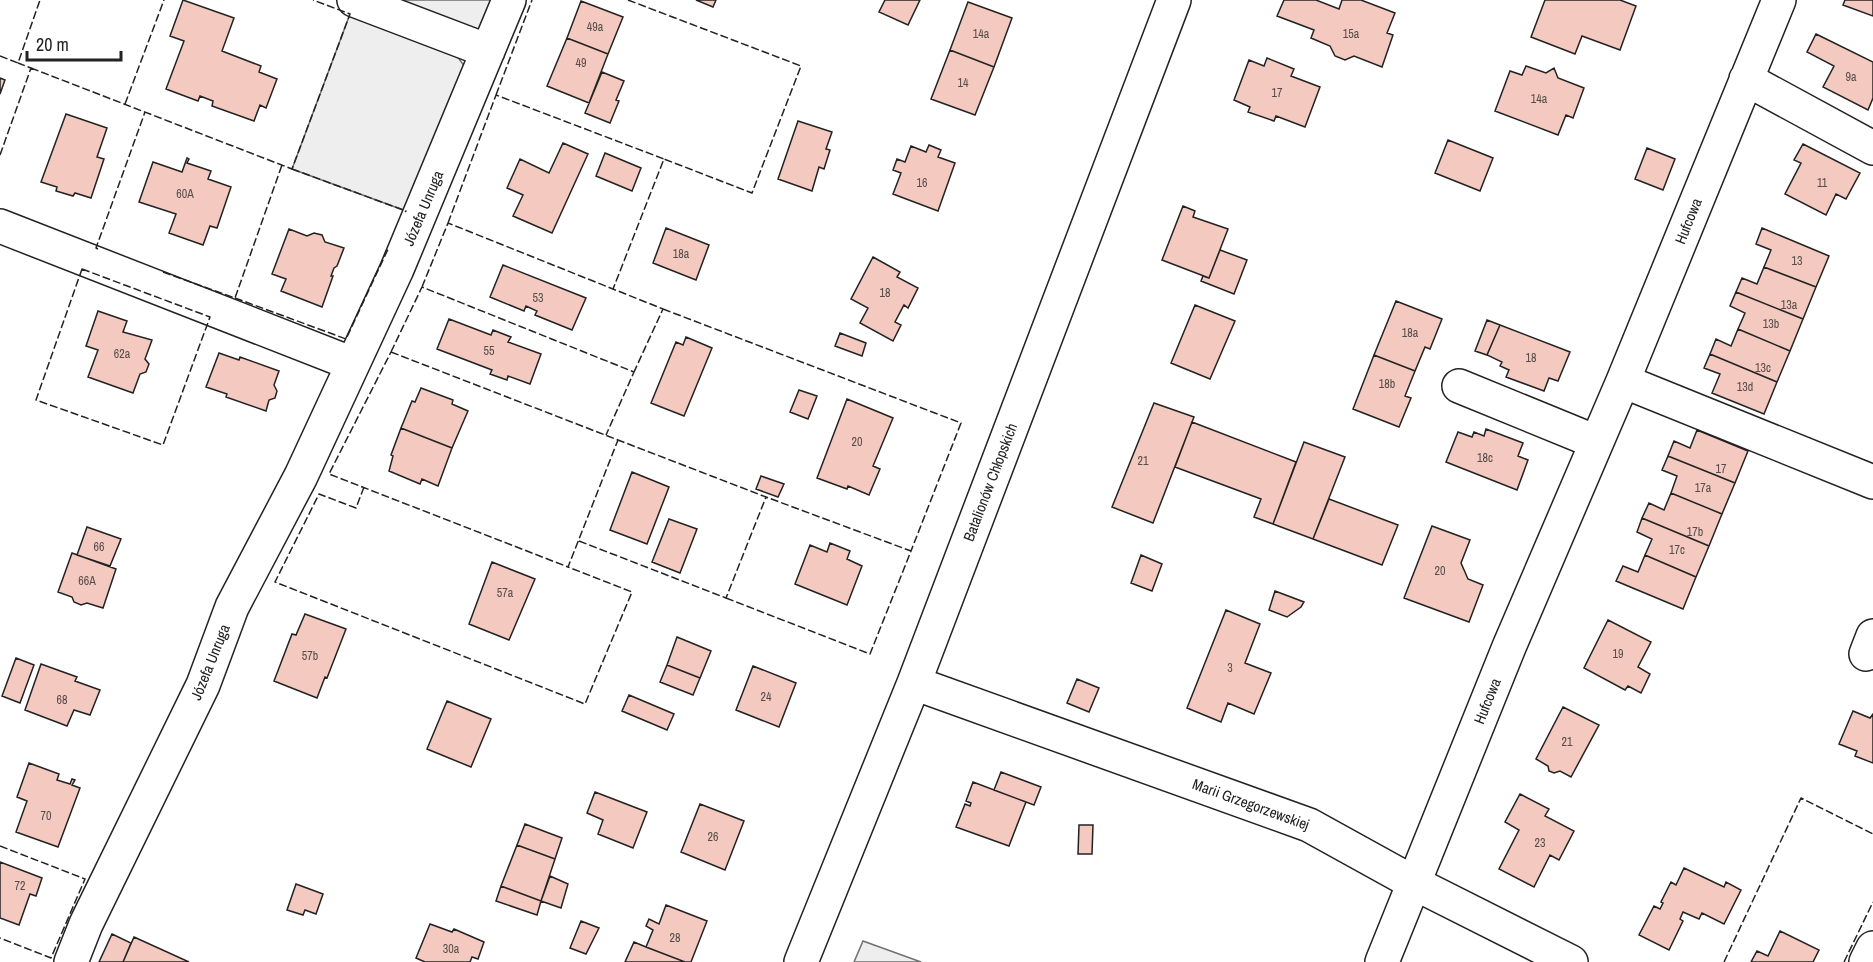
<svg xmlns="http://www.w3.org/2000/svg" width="1873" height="962" viewBox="0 0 1873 962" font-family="'Archivo Narrow',sans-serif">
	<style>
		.green { fill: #eee; stroke: #6f6f6f; stroke-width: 1.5 }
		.building { fill: #f3c9c0; stroke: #222; stroke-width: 1.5 }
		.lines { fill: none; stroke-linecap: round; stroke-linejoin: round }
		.minor-casing { stroke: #222; stroke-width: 36 }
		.minor { stroke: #fff; stroke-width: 33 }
		.fence { stroke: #222; stroke-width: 1.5; stroke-dasharray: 8 3; stroke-linecap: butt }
		.labels { text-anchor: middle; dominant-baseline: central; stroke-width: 4.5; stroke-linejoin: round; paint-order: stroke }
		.number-label { font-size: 12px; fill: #564c4a }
		.street-label { font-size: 15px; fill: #222; stroke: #fff }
	</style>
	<rect width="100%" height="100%" fill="#fff"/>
	<!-- green -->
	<path class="green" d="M 388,0 L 491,0 L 477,33 Z
		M 350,14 L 457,56 L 468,71 L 406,211 L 292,169 Z
		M 863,941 L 921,962 L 854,962 Z"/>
	<!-- building -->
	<path class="building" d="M 183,0 L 234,18 L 222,51 L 261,66 L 259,72 L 277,79 L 266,108 L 260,105 L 254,121 L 212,106 L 213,101 L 200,96 L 198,101 L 166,89 L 184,41 L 170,36 Z
		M 696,0 L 716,0 L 713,7 Z
		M 885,0 L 920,0 L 908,25 L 879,12 Z
		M 1284,0 L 1316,0 L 1339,9 L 1342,0 L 1361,0 L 1395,13 L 1387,33 L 1393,35 L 1382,67 L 1354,56 L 1345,60 L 1335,56 L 1330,46 L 1311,38 L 1314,30 L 1277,16 Z
		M 1545,0 L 1620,0 L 1636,6 L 1620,50 L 1582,36 L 1575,54 L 1531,37 Z
		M 1845,0 L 1873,0 L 1873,16 L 1843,5 Z
		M 581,1 L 623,17 L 608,54 L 567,38 Z
		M 968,2 L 1012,18 L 994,67 L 950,50 Z
		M 1816,34 L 1873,62 L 1873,98 L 1868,110 L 1823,87 L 1834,66 L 1807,52 Z
		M 567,38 L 608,54 L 589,103 L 547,86 Z
		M 950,50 L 994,67 L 975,115 L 931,99 Z
		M 1267,58 L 1294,69 L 1291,76 L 1320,87 L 1305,127 L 1276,116 L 1274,121 L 1248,112 L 1250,107 L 1234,100 L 1249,60 L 1264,66 Z
		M 1526,66 L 1546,73 L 1554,68 L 1558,78 L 1584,88 L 1573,118 L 1566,115 L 1558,135 L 1495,111 L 1510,71 L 1522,75 Z
		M 602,72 L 624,81 L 616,100 L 619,101 L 610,123 L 585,113 Z
		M 0,78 L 5,80 L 0,94 Z
		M 66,114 L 107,128 L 97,157 L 104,159 L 91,198 L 75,193 L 73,196 L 56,191 L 57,187 L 41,182 Z
		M 798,121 L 832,132 L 826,149 L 830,150 L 824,169 L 819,167 L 812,191 L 778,179 Z
		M 1448,140 L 1493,158 L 1480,191 L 1435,173 Z
		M 563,143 L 588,154 L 552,233 L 513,216 L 523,195 L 507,188 L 520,159 L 549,173 Z
		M 1803,144 L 1860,173 L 1846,199 L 1836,194 L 1826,215 L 1785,194 L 1801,163 L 1794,160 Z
		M 929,145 L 941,150 L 938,157 L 955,163 L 938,211 L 893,194 L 901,173 L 893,170 L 897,159 L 905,162 L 911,146 L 926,152 Z
		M 1647,148 L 1675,159 L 1663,190 L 1635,179 Z
		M 605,153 L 641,168 L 632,191 L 596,176 Z
		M 187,158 L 189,159 L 187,163 L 211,171 L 208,179 L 231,187 L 217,228 L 210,226 L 203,245 L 169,233 L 176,214 L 139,202 L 153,162 L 182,172 Z
		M 1183,206 L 1195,211 L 1193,217 L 1228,229 L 1209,278 L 1162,260 Z
		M 666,228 L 709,245 L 696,280 L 653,263 Z
		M 1762,228 L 1829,256 L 1816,287 L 1764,267 L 1771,250 L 1756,244 Z
		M 289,229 L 307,236 L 314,233 L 322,235 L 325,242 L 344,248 L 337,266 L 334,268 L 331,276 L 333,276 L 322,307 L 281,291 L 286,279 L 272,274 Z
		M 1220,250 L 1247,260 L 1234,294 L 1201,281 L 1203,276 L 1209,278 Z
		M 873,257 L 900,272 L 897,277 L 918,288 L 908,308 L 904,305 L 895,322 L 901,325 L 893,341 L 860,323 L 868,308 L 851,299 Z
		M 503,265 L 586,298 L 572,330 L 535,315 L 537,311 L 526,306 L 524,311 L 490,297 Z
		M 1764,267 L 1816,287 L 1803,319 L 1736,292 L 1742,278 L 1757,284 Z
		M 1736,292 L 1803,319 L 1790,351 L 1738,329 L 1745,313 L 1730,306 Z
		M 1396,301 L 1442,319 L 1430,349 L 1425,347 L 1415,371 L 1374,355 Z
		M 1195,305 L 1235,321 L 1210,379 L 1171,363 Z
		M 98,311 L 127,321 L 123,332 L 152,340 L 145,359 L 149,364 L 146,372 L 140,374 L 133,393 L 88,377 L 98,350 L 86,346 Z
		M 449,319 L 491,335 L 493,330 L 511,337 L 508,342 L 541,354 L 530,384 L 508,376 L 507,380 L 490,374 L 492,370 L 437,349 Z
		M 1487,320 L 1500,325 L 1487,355 L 1475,351 Z
		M 1500,325 L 1570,352 L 1558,381 L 1549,378 L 1544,391 L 1506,377 L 1509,370 L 1500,366 L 1502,362 L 1487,355 Z
		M 1738,329 L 1790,351 L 1777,382 L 1710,354 L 1716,339 L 1731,346 Z
		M 840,333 L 866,343 L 862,356 L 835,346 Z
		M 686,337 L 712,348 L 684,416 L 651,403 L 676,342 L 683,345 Z
		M 219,353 L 239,360 L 240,357 L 279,371 L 274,385 L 277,391 L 275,398 L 269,400 L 266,411 L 226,397 L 227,394 L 206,387 Z
		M 1710,354 L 1777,382 L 1764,414 L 1712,393 L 1720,374 L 1704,368 Z
		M 1374,355 L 1415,371 L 1405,396 L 1411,398 L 1399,427 L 1353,409 Z
		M 421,388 L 453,400 L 452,404 L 468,411 L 452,448 L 401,428 L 412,401 L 415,402 Z
		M 799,390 L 817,396 L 808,419 L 790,412 Z
		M 847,399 L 893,418 L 873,466 L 880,469 L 869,495 L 848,486 L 847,489 L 817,478 Z
		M 1154,403 L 1194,417 L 1153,523 L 1112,507 Z
		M 1192,422 L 1296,462 L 1273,524 L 1254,517 L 1261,499 L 1175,467 Z
		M 401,428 L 452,448 L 438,486 L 422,479 L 420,484 L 389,471 L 393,456 L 391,455 Z
		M 1486,429 L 1523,443 L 1518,456 L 1528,460 L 1517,490 L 1446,462 L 1458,432 L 1472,437 L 1474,432 L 1484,436 Z
		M 1697,430 L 1748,451 L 1735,483 L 1668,456 L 1674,441 L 1690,448 Z
		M 1304,442 L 1345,457 L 1313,539 L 1273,524 Z
		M 1668,456 L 1735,483 L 1722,514 L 1671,493 L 1677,476 L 1662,470 Z
		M 632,472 L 669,487 L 647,544 L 610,530 Z
		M 761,476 L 784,484 L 778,497 L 756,489 Z
		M 1671,493 L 1722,514 L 1709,546 L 1642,518 L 1649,503 L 1664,510 Z
		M 1329,499 L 1398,525 L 1382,565 L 1313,539 Z
		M 1642,518 L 1709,546 L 1696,577 L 1645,555 L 1652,539 L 1637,532 Z
		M 669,519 L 697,529 L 680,573 L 652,562 Z
		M 1432,526 L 1470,540 L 1461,563 L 1468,579 L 1483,585 L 1469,622 L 1404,598 Z
		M 87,527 L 121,539 L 110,566 L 77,555 Z
		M 830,543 L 850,551 L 847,559 L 862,566 L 847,605 L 795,584 L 810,545 L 827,552 Z
		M 72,553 L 116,569 L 103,608 L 87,603 L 81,605 L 74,602 L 72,597 L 58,592 Z
		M 1141,555 L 1162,564 L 1152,591 L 1131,583 Z
		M 1645,555 L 1696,577 L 1683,609 L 1616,581 L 1623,566 L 1638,572 Z
		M 492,562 L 535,579 L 509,640 L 469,624 Z
		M 1275,591 L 1304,602 L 1301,607 L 1287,617 L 1269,610 Z
		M 1226,610 L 1260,624 L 1245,663 L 1271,673 L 1254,714 L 1228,703 L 1221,722 L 1187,708 Z
		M 305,614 L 346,629 L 327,678 L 325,677 L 317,698 L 274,681 L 292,634 L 296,635 Z
		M 1608,620 L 1651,642 L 1638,667 L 1650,674 L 1641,693 L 1628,686 L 1625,690 L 1584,668 Z
		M 677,637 L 711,651 L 700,678 L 667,665 Z
		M 16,658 L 34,665 L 20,703 L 2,696 Z
		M 41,664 L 77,677 L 75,681 L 100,690 L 90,715 L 74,710 L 67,726 L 25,710 Z
		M 667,665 L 700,678 L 693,695 L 660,682 Z
		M 753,666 L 796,683 L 779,727 L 736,710 Z
		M 1077,679 L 1099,688 L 1089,712 L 1067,703 Z
		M 629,695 L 674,714 L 667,730 L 622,711 Z
		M 447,701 L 491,719 L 471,767 L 427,749 Z
		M 1563,707 L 1599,725 L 1571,777 L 1560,771 L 1554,773 L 1549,771 L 1548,766 L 1536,759 Z
		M 1853,711 L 1870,718 L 1873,714 L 1873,763 L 1855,756 L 1857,751 L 1839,744 Z
		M 29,763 L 59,774 L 57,780 L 70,784 L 72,779 L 75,780 L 72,785 L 80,788 L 58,847 L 16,832 L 27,801 L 17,797 Z
		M 1001,772 L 1041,787 L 1034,805 L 994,790 Z
		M 973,782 L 1026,802 L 1009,846 L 956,827 L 965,804 L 970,806 L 971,803 L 966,801 Z
		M 595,792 L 647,812 L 633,848 L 598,834 L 603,820 L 587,813 Z
		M 1520,794 L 1549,809 L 1545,816 L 1574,831 L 1559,860 L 1550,855 L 1534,887 L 1499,869 L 1519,830 L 1505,822 Z
		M 700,804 L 744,821 L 725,870 L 681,852 Z
		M 525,824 L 562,838 L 555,859 L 517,845 Z
		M 1079,825 L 1093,825 L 1092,854 L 1078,854 Z
		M 517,845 L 555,859 L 541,901 L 501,886 Z
		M 0,862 L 42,878 L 36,896 L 30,894 L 19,925 L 0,918 Z
		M 1684,868 L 1724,887 L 1726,882 L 1741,890 L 1724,924 L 1702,913 L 1699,919 L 1683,912 L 1680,919 L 1683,921 L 1669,950 L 1639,935 L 1654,906 L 1660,909 L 1663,903 L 1661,902 L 1671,882 L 1676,885 Z
		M 550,876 L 568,884 L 561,908 L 541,901 Z
		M 296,884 L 323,894 L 316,914 L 305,910 L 303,915 L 287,910 Z
		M 501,886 L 541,901 L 537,915 L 496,901 Z
		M 666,905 L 707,921 L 691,962 L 685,962 L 646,947 L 653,930 L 646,926 L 649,919 L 659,924 Z
		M 581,921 L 599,928 L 586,954 L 570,948 Z
		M 430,924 L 452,932 L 454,929 L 484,942 L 478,959 L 472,957 L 470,962 L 425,962 L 416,958 Z
		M 1780,931 L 1819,950 L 1813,962 L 1751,962 L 1757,951 L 1768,956 Z
		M 112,934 L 131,943 L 123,962 L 99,962 Z
		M 134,937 L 189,962 L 123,962 Z
		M 634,942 L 646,947 L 685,962 L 625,962 Z"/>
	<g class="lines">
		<defs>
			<path id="minor" d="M 354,0 L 488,51
				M 1746,79 L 1873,148
				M 0,226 L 353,364
				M 1623,381 L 1873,482
				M 1459,386 L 1596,442
				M 1866,654 L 1873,636
				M 914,683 L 1309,825 L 1414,883 L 1571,962
				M 71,962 L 86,924 L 203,685 L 232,607 L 301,476 L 397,269 L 509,0
				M 801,962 L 914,683 L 1174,0
				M 1382,962 L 1509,647 L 1623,381 L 1779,0
				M 1866,962 L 1873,948"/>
		</defs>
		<!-- minor casing -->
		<use href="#minor" class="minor-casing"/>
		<!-- minor -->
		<use href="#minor" class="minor"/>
		<!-- fence -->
		<path class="fence" d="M 628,0 L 801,66 L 752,193 L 664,159
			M 0,56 L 18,63 L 40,0
			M 31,68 L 292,169 L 350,14 L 313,0
			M 496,95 L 532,0
			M 125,104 L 164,0
			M 0,155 L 31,68 L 18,63
			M 292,169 L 406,211 L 405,212
			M 448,223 L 496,95 L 664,159 L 613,289
			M 98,249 L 96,248 L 145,112
			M 82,269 L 210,317 L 163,445 L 36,400 Z
			M 163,272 L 235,298 L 282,165
			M 422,287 L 448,223 L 663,309 L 634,372
			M 235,298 L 346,339 L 389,247
			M 663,309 L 961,423 L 911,551
			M 391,352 L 618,440 L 568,567 L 329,474 Z
			M 391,352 L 422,287 L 634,372 L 606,435
			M 364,487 L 356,508 L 319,494 L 275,582 L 585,704 L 632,592 L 568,567
			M 579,541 L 726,598 L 766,497 L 618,440
			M 726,598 L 870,654 L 911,551 L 766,497
			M 0,846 L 85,879 L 51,958 L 0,938
			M 1724,962 L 1801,798 L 1873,834
			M 1844,962 L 1873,902"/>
	</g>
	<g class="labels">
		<!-- number labels -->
		<g class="number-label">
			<text x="595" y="27">49a</text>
			<text x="981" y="34">14a</text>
			<text x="1351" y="34">15a</text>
			<text x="581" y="63">49</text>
			<text x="1851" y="77">9a</text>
			<text x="963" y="83">14</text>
			<text x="1277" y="93">17</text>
			<text x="1539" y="99">14a</text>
			<text x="922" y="183">16</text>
			<text x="1822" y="183">11</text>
			<text x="185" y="194">60A</text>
			<text x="681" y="254">18a</text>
			<text x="1797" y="261">13</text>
			<text x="885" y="293">18</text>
			<text x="538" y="298">53</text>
			<text x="1789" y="305">13a</text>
			<text x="1771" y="324">13b</text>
			<text x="1410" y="333">18a</text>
			<text x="489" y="351">55</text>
			<text x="122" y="354">62a</text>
			<text x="1531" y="358">18</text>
			<text x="1763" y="368">13c</text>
			<text x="1387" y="384">18b</text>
			<text x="1745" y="387">13d</text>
			<text x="857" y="442">20</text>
			<text x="1485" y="458">18c</text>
			<text x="1143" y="461">21</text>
			<text x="1721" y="469">17</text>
			<text x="1703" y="488">17a</text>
			<text x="1695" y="532">17b</text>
			<text x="99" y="547">66</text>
			<text x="1677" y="550">17c</text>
			<text x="1440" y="571">20</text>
			<text x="87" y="581">66A</text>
			<text x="505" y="593">57a</text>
			<text x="1618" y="654">19</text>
			<text x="310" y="656">57b</text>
			<text x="1230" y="668">3</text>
			<text x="766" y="697">24</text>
			<text x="62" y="700">68</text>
			<text x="1567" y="742">21</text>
			<text x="46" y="816">70</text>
			<text x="713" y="837">26</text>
			<text x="1540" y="843">23</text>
			<text x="20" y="886">72</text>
			<text x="675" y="938">28</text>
			<text x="451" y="949">30a</text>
		</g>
		<!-- street labels -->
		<g class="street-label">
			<text transform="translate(423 208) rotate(-67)">Józefa Unruga</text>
			<text transform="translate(1688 221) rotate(-68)">Hufcowa</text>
			<text transform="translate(990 482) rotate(-69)">Batalionów Chłopskich</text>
			<text transform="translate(210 662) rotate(-68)">Józefa Unruga</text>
			<text transform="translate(1487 701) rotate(-68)">Hufcowa</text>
			<text transform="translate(1251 804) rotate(20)">Marii Grzegorzewskiej</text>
		</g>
	</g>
	<!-- scale -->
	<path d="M27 51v9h94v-9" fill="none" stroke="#222222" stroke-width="3"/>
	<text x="36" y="51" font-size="18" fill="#222222" stroke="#ffffff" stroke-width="4.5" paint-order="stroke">20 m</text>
</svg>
